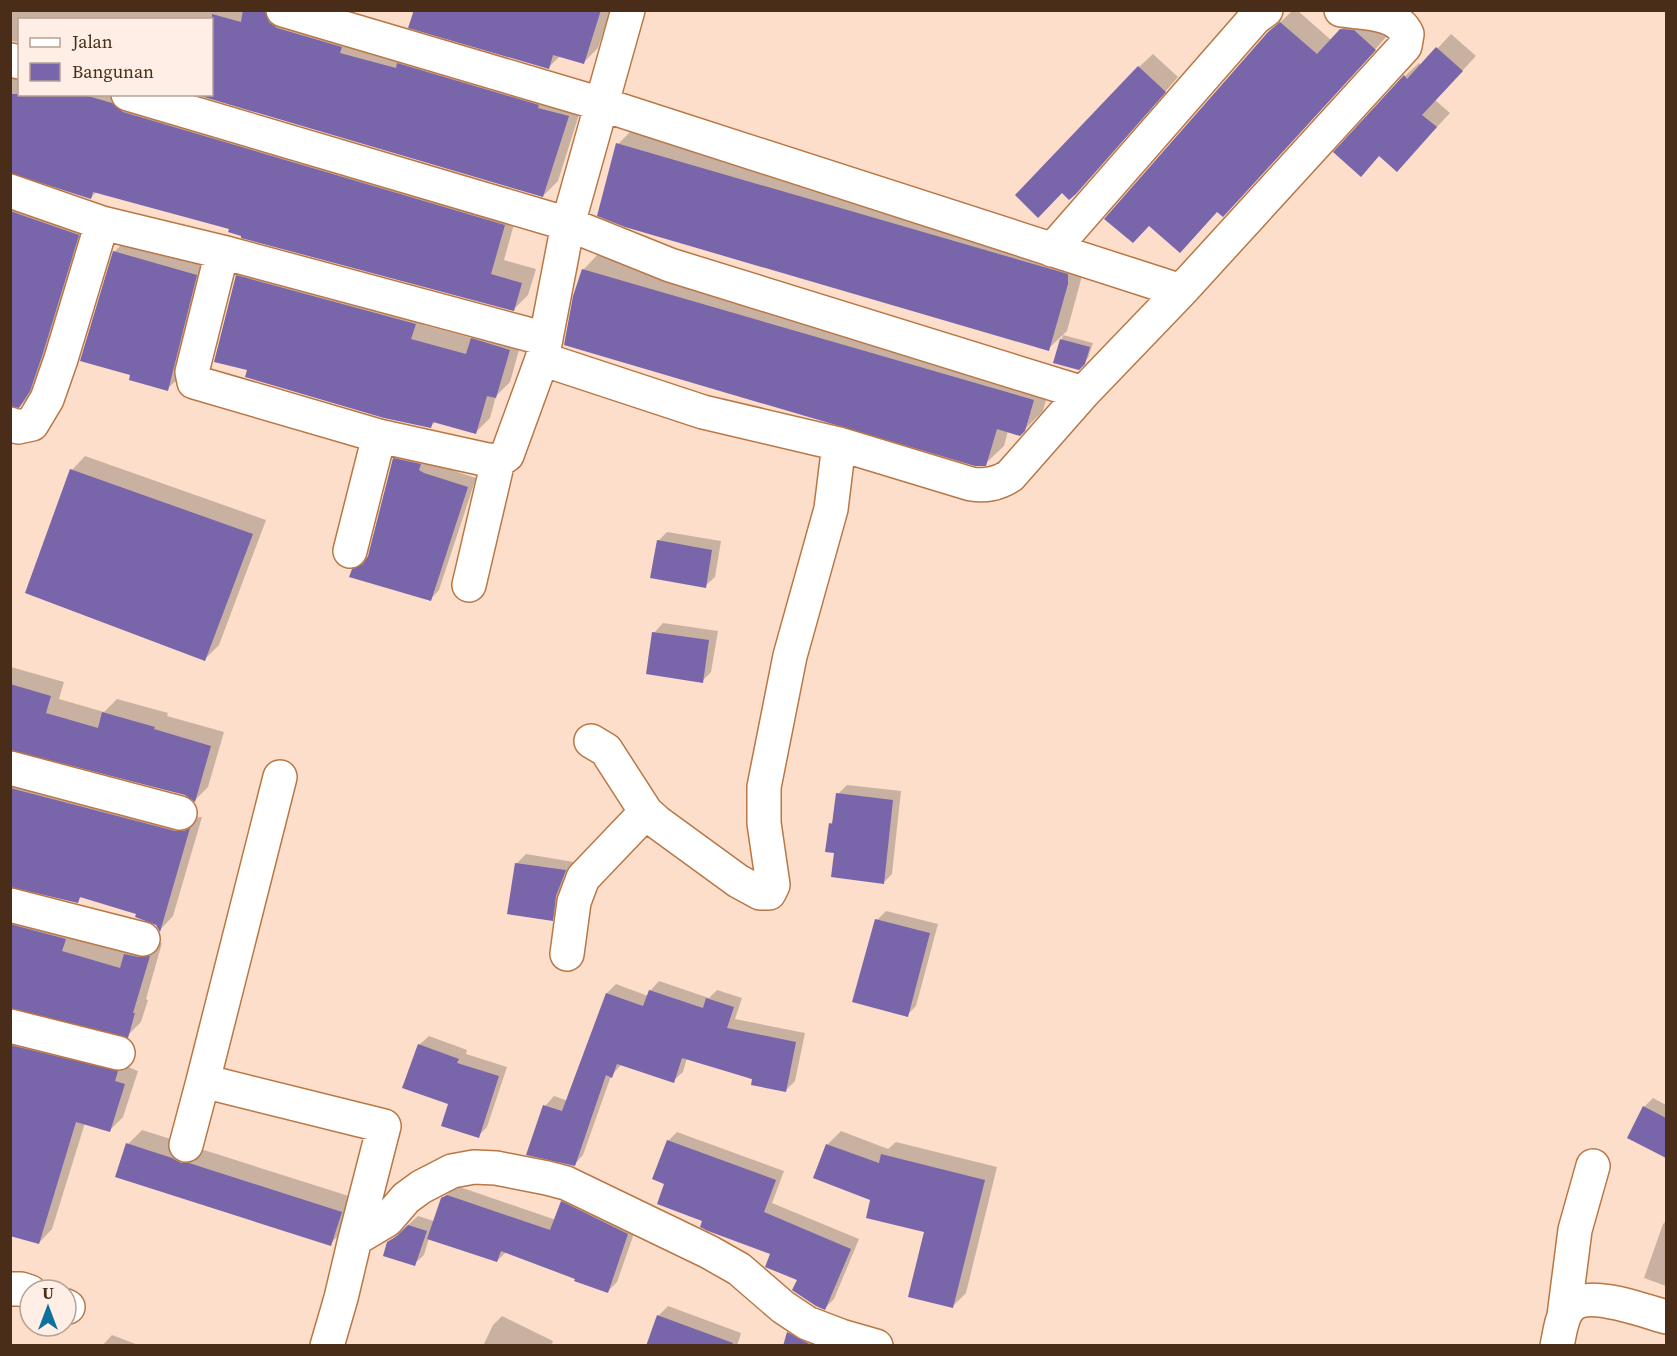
<svg xmlns="http://www.w3.org/2000/svg" width="1677" height="1356" viewBox="0 0 1677 1356" font-family="'Source Serif 4',serif">
	<style>
		.shadow { fill: #0003 }
		.building { fill: #7965aa }
		.lines { fill: none; stroke-linecap: round; stroke-linejoin: round }
		.street-casing { stroke: #b97746; stroke-width: 36 }
		.street { stroke: #fff; stroke-width: 33 }
	</style>
	<rect width="100%" height="100%" fill="#fcdeca"/>
	<!-- shadow -->
	<path class="shadow" d="M 10,10 L 287,10 L 583,102 L 558,181 L 543,196 L 201,94 L 212,94 L 212,20 L 20,20 L 20,42 L 10,41 Z
		M 406,10 L 618,10 L 617,15 L 605,27 L 598,48 L 584,62 L 561,55 L 549,67 Z
		M 1293,10 L 1297,10 L 1331,40 L 1355,15 L 1388,35 L 1237,202 L 1269,33 Z
		M 1451,34 L 1476,56 L 1435,100 L 1450,113 L 1410,156 L 1380,155 L 1361,175 L 1405,76 L 1419,63 L 1422,65 Z
		M 1153,54 L 1178,77 L 1089,179 L 1139,67 Z
		M 10,57 L 20,62 L 20,94 L 132,94 L 518,210 L 504,260 L 536,269 L 528,295 L 514,309 L 97,191 L 91,198 L 10,171 Z
		M 636,126 L 1085,265 L 1067,331 L 1048,349 L 618,144 Z
		M 10,193 L 92,221 L 34,392 L 20,406 L 10,404 Z
		M 126,240 L 208,263 L 179,378 L 167,389 L 114,252 Z
		M 601,251 L 1051,382 L 1043,411 L 1020,434 L 1008,431 L 1004,446 L 985,464 L 583,270 Z
		M 251,262 L 429,310 L 424,325 L 472,338 L 486,325 L 523,336 L 510,382 L 496,396 L 490,418 L 476,432 L 436,421 L 430,427 L 249,369 L 237,276 Z
		M 1063,335 L 1093,343 L 1088,358 L 1078,369 L 1055,362 Z
		M 403,450 L 433,464 L 476,478 L 439,590 L 430,600 L 353,570 L 363,560 L 369,558 L 394,459 Z
		M 85,456 L 266,520 L 219,645 L 205,659 L 72,470 Z
		M 667,532 L 721,541 L 715,577 L 705,586 L 658,541 Z
		M 663,623 L 718,631 L 711,672 L 702,681 L 654,633 Z
		M 11,667 L 64,682 L 59,699 L 104,712 L 117,699 L 168,713 L 167,716 L 224,732 L 208,787 L 195,800 L 185,794 L 10,748 Z
		M 10,767 L 190,818 L 202,817 L 173,916 L 160,930 L 157,924 L 138,913 L 82,896 L 77,901 L 10,885 Z
		M 847,785 L 901,791 L 892,874 L 883,883 L 836,852 L 830,824 L 834,820 L 838,794 Z
		M 526,854 L 574,862 L 565,885 L 561,910 L 552,919 L 516,864 Z
		M 10,905 L 75,938 L 128,953 L 139,941 L 153,944 L 162,943 L 146,999 L 148,1000 L 141,1022 L 127,1036 L 10,1006 Z
		M 886,911 L 938,924 L 916,1006 L 907,1015 L 877,920 Z
		M 659,981 L 709,998 L 717,990 L 742,998 L 735,1019 L 805,1033 L 795,1081 L 786,1090 L 687,1058 L 683,1072 L 673,1081 L 622,1064 L 611,1076 L 583,1155 L 574,1165 L 545,1106 L 554,1096 L 568,1101 L 607,993 L 616,984 L 648,996 L 650,991 Z
		M 10,1026 L 131,1058 L 128,1067 L 138,1071 L 123,1117 L 110,1130 L 85,1123 L 52,1229 L 39,1243 L 13,1235 L 10,1237 Z
		M 429,1036 L 467,1050 L 466,1054 L 507,1067 L 487,1127 L 478,1136 L 450,1104 L 419,1045 Z
		M 1653,1098 L 1666,1105 L 1666,1157 L 1629,1137 L 1644,1107 Z
		M 142,1130 L 187,1144 L 195,1150 L 204,1150 L 355,1198 L 344,1230 L 330,1244 L 128,1144 Z
		M 841,1131 L 888,1149 L 896,1142 L 997,1167 L 966,1293 L 953,1306 L 926,1231 L 872,1200 L 815,1177 L 828,1144 Z
		M 677,1132 L 784,1171 L 772,1203 L 859,1239 L 834,1299 L 825,1308 L 810,1271 L 704,1220 L 666,1184 L 668,1141 Z
		M 457,1186 L 556,1220 L 562,1202 L 572,1193 L 637,1225 L 617,1282 L 608,1291 L 506,1252 L 497,1261 L 429,1238 L 424,1255 L 414,1264 L 389,1242 L 418,1216 L 434,1221 L 442,1199 Z
		M 1666,1221 L 1666,1286 L 1644,1278 L 1663,1224 Z
		M 668,1306 L 741,1333 L 737,1346 L 648,1346 L 659,1315 Z
		M 502,1316 L 553,1341 L 551,1346 L 483,1346 L 493,1325 Z
		M 798,1324 L 846,1346 L 784,1346 L 789,1333 Z
		M 112,1335 L 141,1346 L 102,1346 Z"/>
	<!-- building -->
	<path class="building" d="M 243,10 L 265,10 L 269,22 L 277,28 L 342,47 L 340,53 L 396,68 L 397,63 L 539,105 L 538,108 L 569,116 L 543,197 L 197,95 L 212,94 L 212,14 L 241,22 Z
		M 414,10 L 601,10 L 584,64 L 553,55 L 549,69 L 408,28 Z
		M 1280,22 L 1317,54 L 1340,29 L 1354,30 L 1376,50 L 1223,217 L 1217,212 L 1180,253 L 1149,226 L 1133,243 L 1104,219 L 1268,32 Z
		M 1436,47 L 1463,71 L 1422,115 L 1437,127 L 1397,172 L 1379,156 L 1361,177 L 1333,152 L 1404,75 L 1407,79 Z
		M 1138,66 L 1166,92 L 1076,194 L 1069,200 L 1062,193 L 1038,218 L 1015,195 Z
		M 10,94 L 81,94 L 112,103 L 123,112 L 505,225 L 491,274 L 522,283 L 514,311 L 241,238 L 241,236 L 228,232 L 229,229 L 93,192 L 91,199 L 10,173 Z
		M 616,143 L 1068,274 L 1068,284 L 1049,351 L 625,227 L 597,216 Z
		M 10,211 L 79,235 L 43,353 L 30,391 L 19,408 L 10,406 Z
		M 113,251 L 197,275 L 168,391 L 129,380 L 130,375 L 80,361 Z
		M 582,269 L 1034,400 L 1025,431 L 1020,436 L 997,429 L 986,466 L 975,466 L 564,345 L 573,296 Z
		M 236,275 L 416,324 L 411,339 L 466,354 L 471,338 L 510,350 L 496,398 L 487,396 L 476,434 L 433,422 L 431,428 L 384,418 L 245,377 L 247,370 L 214,362 Z
		M 1060,339 L 1090,347 L 1085,364 L 1079,370 L 1053,363 Z
		M 393,458 L 421,464 L 419,470 L 424,473 L 468,487 L 431,601 L 349,577 L 352,569 L 363,564 L 368,556 Z
		M 70,469 L 253,534 L 205,661 L 25,593 Z
		M 657,540 L 712,550 L 706,588 L 650,578 Z
		M 652,632 L 709,640 L 703,683 L 646,674 Z
		M 10,684 L 51,696 L 46,713 L 98,728 L 102,712 L 155,727 L 154,729 L 211,746 L 195,802 L 185,795 L 10,750 Z
		M 10,788 L 175,831 L 184,831 L 190,828 L 160,932 L 156,925 L 135,917 L 136,914 L 80,897 L 78,903 L 10,887 Z
		M 836,793 L 893,800 L 884,884 L 831,877 L 834,853 L 825,852 L 829,823 L 832,824 Z
		M 515,863 L 566,870 L 556,896 L 553,921 L 507,914 Z
		M 875,919 L 930,933 L 908,1017 L 852,1002 Z
		M 10,924 L 66,939 L 62,951 L 120,968 L 124,954 L 139,957 L 150,956 L 133,1013 L 135,1013 L 128,1038 L 10,1008 Z
		M 649,990 L 703,1008 L 706,998 L 734,1007 L 727,1028 L 796,1042 L 786,1092 L 751,1085 L 752,1079 L 682,1058 L 674,1083 L 617,1064 L 612,1078 L 606,1075 L 575,1166 L 526,1155 L 543,1105 L 562,1111 L 606,993 L 643,1006 Z
		M 418,1044 L 459,1059 L 457,1063 L 499,1076 L 479,1138 L 441,1126 L 448,1104 L 402,1088 Z
		M 10,1045 L 118,1071 L 115,1081 L 125,1084 L 110,1132 L 76,1122 L 39,1244 L 10,1236 Z
		M 1643,1106 L 1666,1118 L 1666,1158 L 1627,1138 Z
		M 667,1140 L 776,1180 L 764,1212 L 851,1249 L 825,1310 L 816,1306 L 792,1290 L 797,1280 L 765,1267 L 770,1254 L 708,1231 L 700,1227 L 702,1221 L 657,1204 L 664,1184 L 652,1179 Z
		M 126,1143 L 172,1158 L 181,1163 L 189,1163 L 342,1212 L 331,1246 L 115,1177 Z
		M 826,1144 L 879,1163 L 881,1154 L 985,1180 L 953,1308 L 908,1297 L 924,1232 L 866,1218 L 870,1200 L 813,1178 Z
		M 447,1195 L 550,1230 L 561,1201 L 628,1234 L 608,1293 L 574,1281 L 575,1279 L 501,1251 L 497,1262 L 427,1239 L 441,1198 Z
		M 408,1225 L 427,1231 L 415,1266 L 383,1256 L 387,1242 L 397,1236 Z
		M 657,1315 L 733,1343 L 732,1346 L 646,1346 Z
		M 787,1332 L 811,1345 L 810,1346 L 783,1346 Z"/>
	<g class="lines">
		<defs>
			<path id="street" d="M 283,10 L 601,104 L 1181,291
				M 10,60 L 20,62
				M 128,94 L 568,224 L 670,265 L 1083,393
				M 10,191 L 102,223 L 222,252 L 192,372 L 194,382 L 379,436 L 488,460 L 498,461 L 507,455 L 542,359 L 568,224 L 628,10
				M 1052,250 L 1255,18 L 1266,10
				M 222,252 L 546,339
				M 542,359 L 703,412 L 839,444 L 971,484 C 986,486 997,484 1010,476 L 1083,393 L 1181,291 L 1405,46 L 1407,34 C 1397,12 1363,13 1341,10
				M 10,424 L 18,427 L 32,424 L 47,399 L 61,359 L 102,223
				M 350,551 L 379,436
				M 469,585 L 498,461
				M 591,741 L 606,750 L 646,812 L 657,822 L 738,881 L 760,893 L 769,893 L 773,885 L 764,823 L 764,787 L 790,656 L 831,509 L 839,444
				M 10,768 L 180,813
				M 280,777 L 203,1081 L 384,1126 L 355,1239
				M 10,905 L 143,939
				M 567,954 L 574,902 L 583,878 L 646,812
				M 10,1026 L 118,1053
				M 186,1145 L 203,1081
				M 10,1289 L 21,1289 L 30,1292
				M 66,1306 L 68,1307
				M 1564,1316 L 1575,1230 L 1593,1166
				M 327,1346 L 341,1298 L 355,1239 L 387,1220 L 406,1198 L 421,1187 L 452,1171 L 474,1167 L 496,1168 L 547,1178 L 566,1183 L 709,1252 L 739,1269 L 783,1307 L 807,1323 L 841,1336 L 876,1346
				M 1557,1346 C 1560,1333 1561,1315 1571,1306 C 1589,1290 1645,1311 1666,1317"/>
		</defs>
		<!-- street casing -->
		<use href="#street" class="street-casing"/>
		<!-- street -->
		<use href="#street" class="street"/>
	</g>
	<!-- border -->
	<rect width="1677" height="1356" fill="none" stroke="#492d18" stroke-width="24"/>
	<!-- legend -->
	<rect x="18" y="18" width="195" height="78" fill="#feeee5" stroke="#b6a193" stroke-width="1.5"/>
	<rect x="30" y="38" width="30" height="9" fill="#ffffff" stroke="#b6a193" stroke-width="1.5"/>
	<text x="72" y="48" font-size="18" fill="#492d18">Jalan</text>
	<rect x="30" y="63" width="30" height="18" fill="#7965aa" stroke="#b6a193" stroke-width="1.5"/>
	<text x="72" y="78" font-size="18" fill="#492d18">Bangunan</text>
	<!-- north arrow -->
	<g transform="translate(48 1308)"><circle r="28" fill="#feeee5" stroke="#b6a193" stroke-width="1.5"/>
	<path d="M0-4.5L10 22L0 15L-10 22Z" fill="#0d719e"/>
	<text y="-9" font-size="16" font-weight="bold" text-anchor="middle" fill="#492d18">U</text>
	</g>
</svg>
